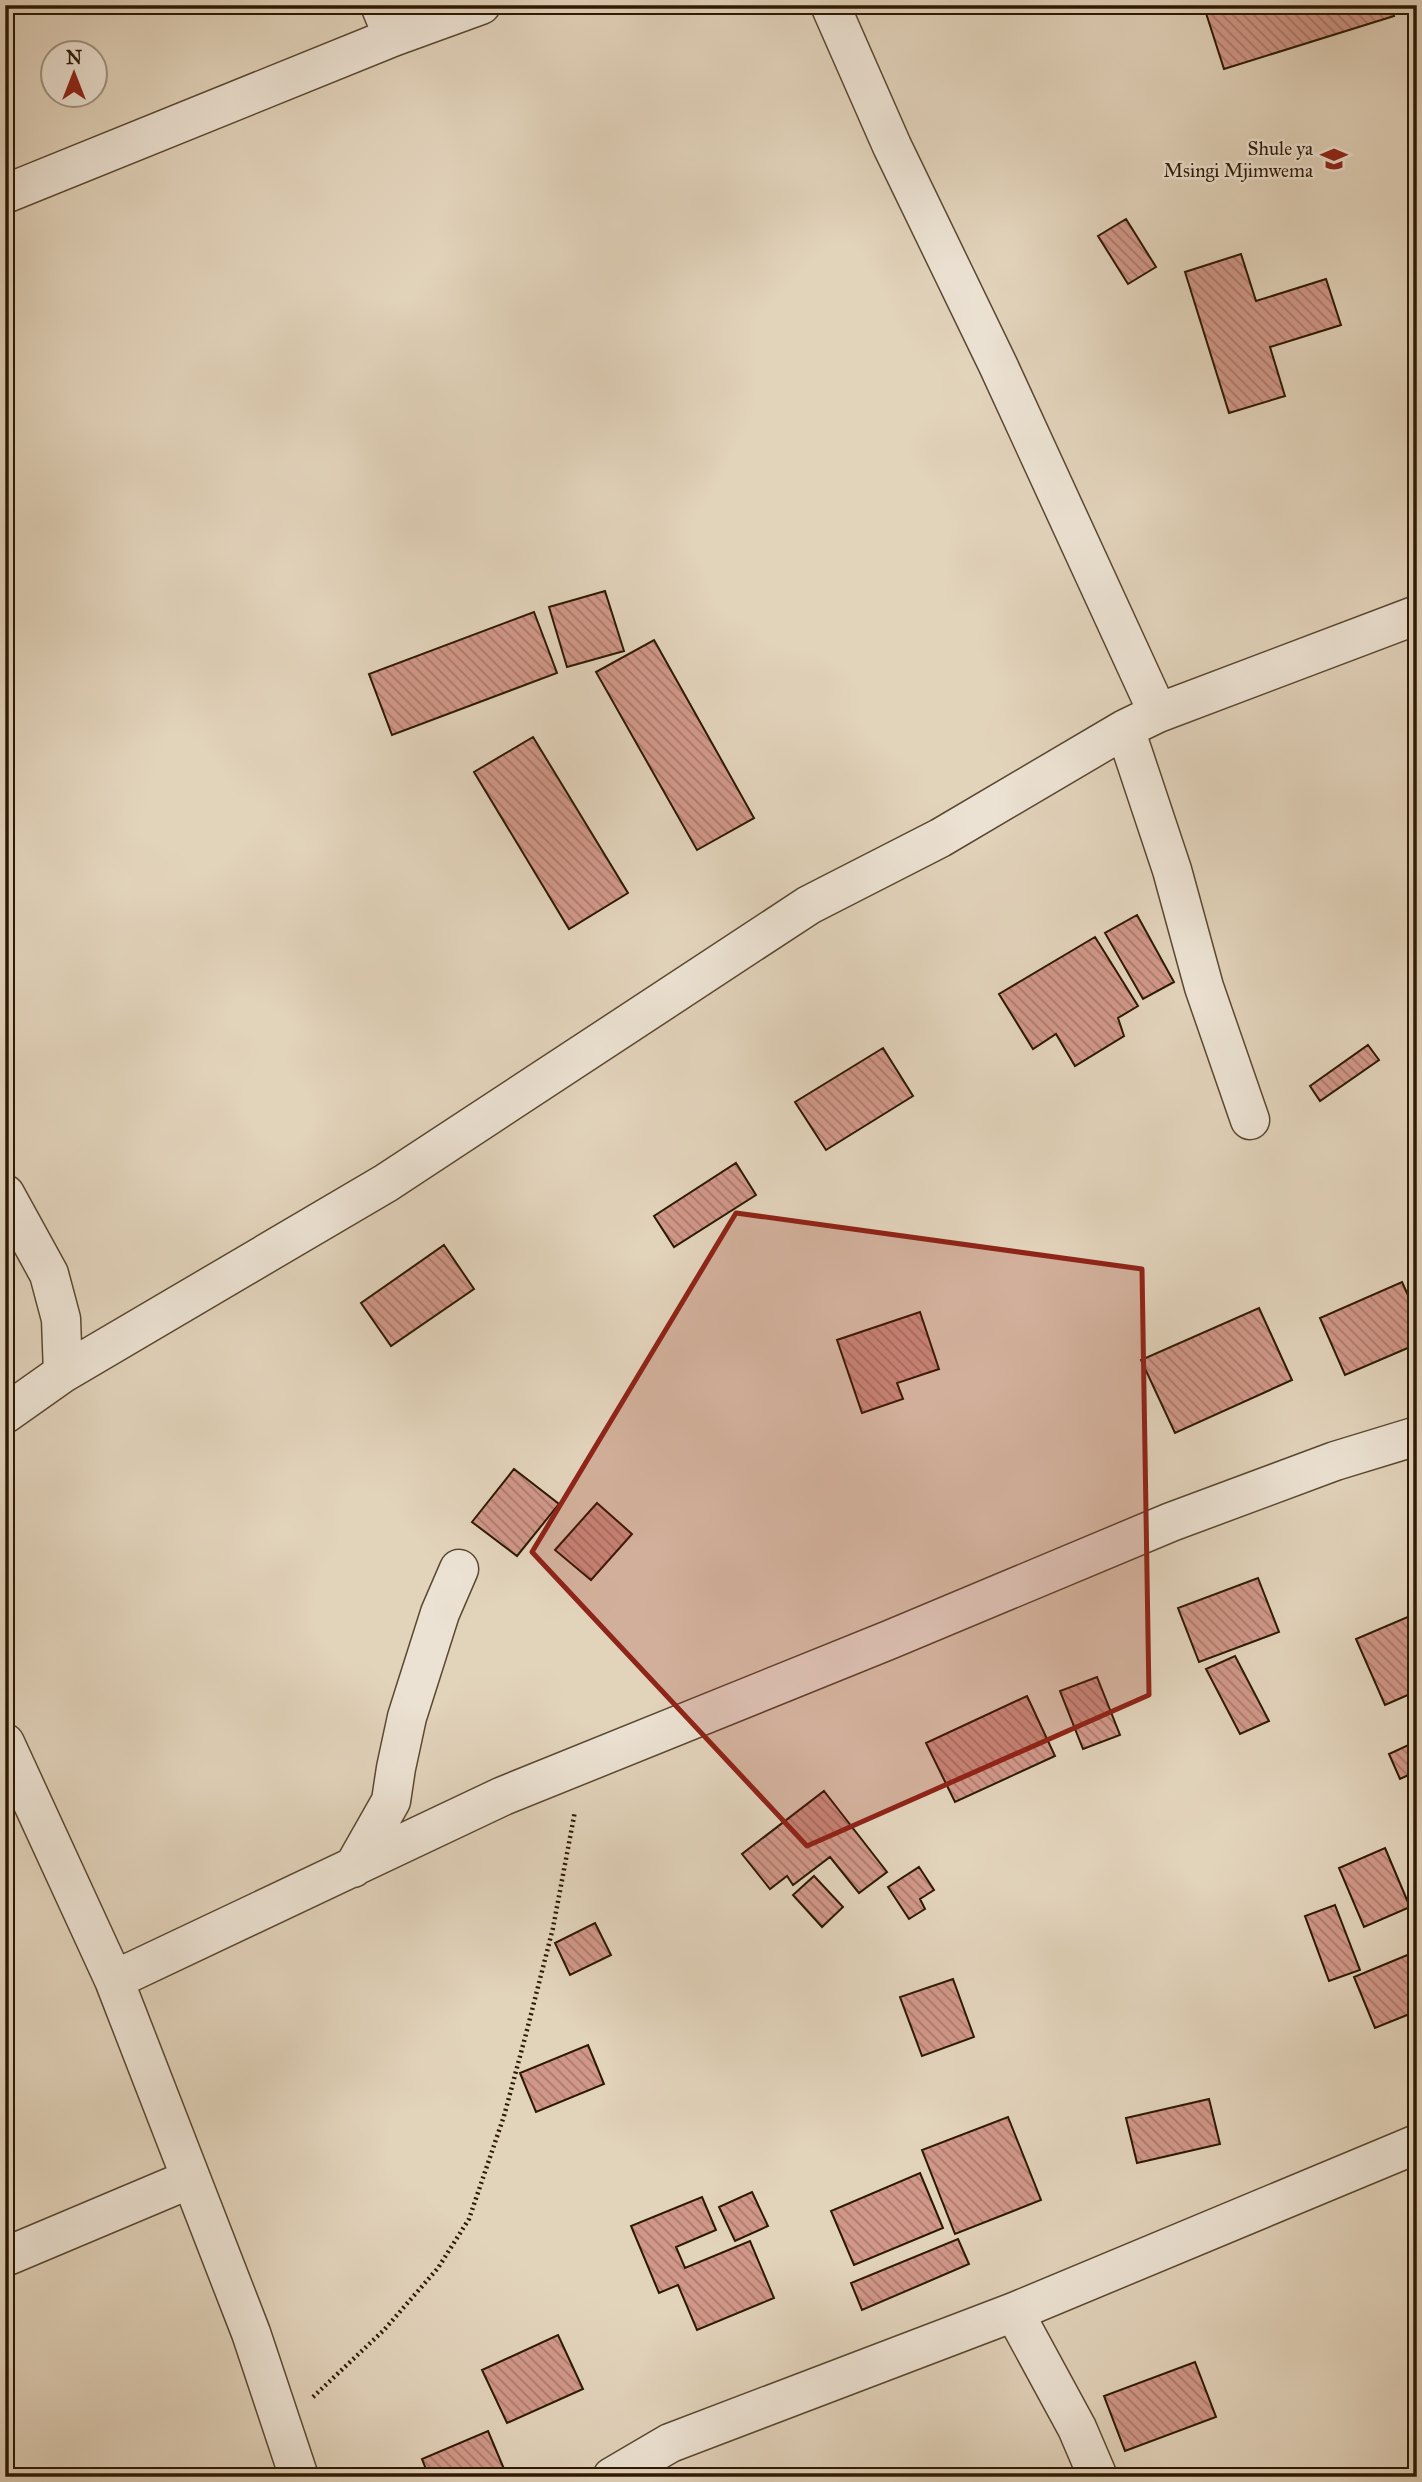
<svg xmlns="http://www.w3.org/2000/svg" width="1422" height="2482" viewBox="0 0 1422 2482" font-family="'IM FELL Great Primer',serif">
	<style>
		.building { fill: url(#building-back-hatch); stroke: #2d1903; stroke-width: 2 }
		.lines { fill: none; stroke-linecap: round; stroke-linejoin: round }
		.minor-casing { stroke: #5a4831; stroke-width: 41 }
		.path { stroke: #2d1903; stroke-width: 4.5; stroke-dasharray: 2 3.5; stroke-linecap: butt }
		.minor { stroke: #ece2d3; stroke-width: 38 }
		.marked { fill: #8f2418; fill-opacity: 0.2; stroke: #8f2418; stroke-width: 5; stroke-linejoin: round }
		.labels { text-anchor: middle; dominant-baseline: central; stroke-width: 5; stroke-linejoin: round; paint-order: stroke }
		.poi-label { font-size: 19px; fill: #2d1903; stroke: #ece2d3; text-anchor: end }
	</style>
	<defs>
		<pattern id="building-back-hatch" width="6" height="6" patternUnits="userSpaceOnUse" patternTransform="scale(1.75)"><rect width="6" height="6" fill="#d19788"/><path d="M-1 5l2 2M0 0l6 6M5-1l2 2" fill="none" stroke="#aa7a6d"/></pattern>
	</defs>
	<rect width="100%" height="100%" fill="#e2d3bb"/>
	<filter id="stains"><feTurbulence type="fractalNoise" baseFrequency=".00286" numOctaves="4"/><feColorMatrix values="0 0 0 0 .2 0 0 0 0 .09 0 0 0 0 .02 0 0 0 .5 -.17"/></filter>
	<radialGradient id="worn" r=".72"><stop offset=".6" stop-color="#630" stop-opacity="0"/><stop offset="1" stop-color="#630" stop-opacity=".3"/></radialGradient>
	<!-- building -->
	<path class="building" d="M 1222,5 L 1391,5 L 1394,16 L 1224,69 L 1205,10 Z
		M 1126,219 L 1156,267 L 1128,284 L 1098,236 Z
		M 1241,254 L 1256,301 L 1326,279 L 1341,325 L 1270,347 L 1285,396 L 1229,413 L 1185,272 Z
		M 605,591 L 624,651 L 567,667 L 549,607 Z
		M 534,612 L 557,673 L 392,735 L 369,674 Z
		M 654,640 L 754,818 L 697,850 L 596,672 Z
		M 533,737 L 628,893 L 569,929 L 474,772 Z
		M 1137,915 L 1174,982 L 1143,999 L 1105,933 Z
		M 1095,937 L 1138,1006 L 1118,1018 L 1124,1036 L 1075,1066 L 1056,1034 L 1033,1049 L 999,994 Z
		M 1368,1045 L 1379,1060 L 1320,1101 L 1310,1086 Z
		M 883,1048 L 913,1096 L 826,1150 L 795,1102 Z
		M 736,1163 L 756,1195 L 674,1247 L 654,1216 Z
		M 444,1245 L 474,1289 L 391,1346 L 361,1303 Z
		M 1402,1282 L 1417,1315 L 1417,1344 L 1345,1375 L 1320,1318 Z
		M 1259,1308 L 1292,1380 L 1175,1433 L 1141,1360 Z
		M 920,1312 L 939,1369 L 897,1383 L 903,1399 L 862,1413 L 837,1340 Z
		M 514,1469 L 559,1504 L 517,1556 L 472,1522 Z
		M 597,1503 L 632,1534 L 591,1580 L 555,1550 Z
		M 1258,1578 L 1279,1632 L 1199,1662 L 1178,1608 Z
		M 1417,1613 L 1417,1691 L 1385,1705 L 1356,1639 Z
		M 1235,1656 L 1269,1721 L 1240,1734 L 1206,1669 Z
		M 1097,1677 L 1120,1735 L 1083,1749 L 1060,1691 Z
		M 1027,1696 L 1055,1756 L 955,1802 L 926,1743 Z
		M 1417,1741 L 1417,1771 L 1400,1779 L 1389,1754 Z
		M 824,1791 L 887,1872 L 859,1893 L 830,1857 L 793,1885 L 787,1876 L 770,1889 L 742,1854 Z
		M 1385,1848 L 1410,1907 L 1364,1927 L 1339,1868 Z
		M 919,1867 L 934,1890 L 920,1899 L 925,1909 L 909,1919 L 888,1887 Z
		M 814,1876 L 843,1907 L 822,1927 L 793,1895 Z
		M 1335,1905 L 1360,1970 L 1329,1981 L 1305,1916 Z
		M 595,1923 L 611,1955 L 570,1975 L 555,1943 Z
		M 1417,1951 L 1417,2011 L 1375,2028 L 1354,1977 Z
		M 953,1979 L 974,2037 L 922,2056 L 900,1997 Z
		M 588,2045 L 604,2084 L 536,2112 L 520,2073 Z
		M 1209,2099 L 1220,2144 L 1137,2163 L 1126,2118 Z
		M 1008,2117 L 1041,2200 L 955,2234 L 922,2150 Z
		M 920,2173 L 943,2228 L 854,2265 L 831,2211 Z
		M 752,2192 L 768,2226 L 735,2241 L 719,2207 Z
		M 702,2197 L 716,2230 L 676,2247 L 685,2268 L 750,2241 L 774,2298 L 697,2330 L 678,2285 L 659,2293 L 631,2226 Z
		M 958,2239 L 969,2264 L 862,2310 L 851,2283 Z
		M 558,2335 L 583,2389 L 507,2423 L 482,2370 Z
		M 1195,2362 L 1216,2417 L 1125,2451 L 1104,2396 Z
		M 488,2431 L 507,2476 L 429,2477 L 422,2459 Z"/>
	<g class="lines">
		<defs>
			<path id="minor" d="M 380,5 L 393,37
				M 830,5 L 892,146 L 998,365 L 1158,713
				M 5,194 L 393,37 L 481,5
				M 1125,729 L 1172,870 L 1204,987 L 1250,1120
				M 5,1194 L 49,1274 L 61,1319 L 63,1373
				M 5,1414 L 63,1373 L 386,1183 L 809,905 L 940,838 L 1125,729 L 1158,713 L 1417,615
				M 5,1743 L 114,1980 L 251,2333 L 299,2477
				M 353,1868 L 391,1801 L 396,1768 L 407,1717 L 440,1613 L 459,1569
				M 114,1980 L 503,1796 L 889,1640 L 1171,1522 L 1335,1461 L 1417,1436
				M 5,2257 L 190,2179
				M 1014,2312 L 1077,2428 L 1098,2477
				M 612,2477 L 670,2443 L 1014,2312 L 1417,2144"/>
		</defs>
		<!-- minor casing -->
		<use href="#minor" class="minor-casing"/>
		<!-- path -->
		<path class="path" d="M 313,2397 L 384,2330 L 438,2268 L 469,2219 L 504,2116 L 526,2034 L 553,1928 L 575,1811"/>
		<!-- minor -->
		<use href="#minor" class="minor"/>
	</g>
	<!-- marked area -->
	<path class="marked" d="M 736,1213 L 1142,1269 L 1149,1695 L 807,1846 L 532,1552 Z"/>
	<!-- icons -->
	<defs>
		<symbol id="school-bare" viewBox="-9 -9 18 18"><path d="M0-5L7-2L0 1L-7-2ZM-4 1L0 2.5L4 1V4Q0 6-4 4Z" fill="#8f2418" stroke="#ece2d3" stroke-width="2.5" paint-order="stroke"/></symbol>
	</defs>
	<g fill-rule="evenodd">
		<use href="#school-bare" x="1315" y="140" width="38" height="38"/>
	</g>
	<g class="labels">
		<!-- poi labels -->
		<g class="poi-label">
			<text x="1313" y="148">Shule ya<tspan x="1313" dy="22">Msingi Mjimwema</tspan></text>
		</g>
	</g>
	<!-- margin -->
	<rect width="1422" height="2482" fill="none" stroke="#e2d3bb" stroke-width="28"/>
	<rect x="7" y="7" width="1408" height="2468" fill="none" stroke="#2d1903" stroke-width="3.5"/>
	<rect x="14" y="14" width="1394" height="2454" fill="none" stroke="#2d1903" stroke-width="2"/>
	<!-- north arrow -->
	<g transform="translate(74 74)"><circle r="33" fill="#ece2d3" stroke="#a09280" stroke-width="2"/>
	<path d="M0-5L12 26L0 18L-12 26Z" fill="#8f2418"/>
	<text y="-10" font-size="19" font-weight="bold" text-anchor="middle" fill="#2d1903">N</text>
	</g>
	<rect width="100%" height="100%" filter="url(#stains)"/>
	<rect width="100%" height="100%" fill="url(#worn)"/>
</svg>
